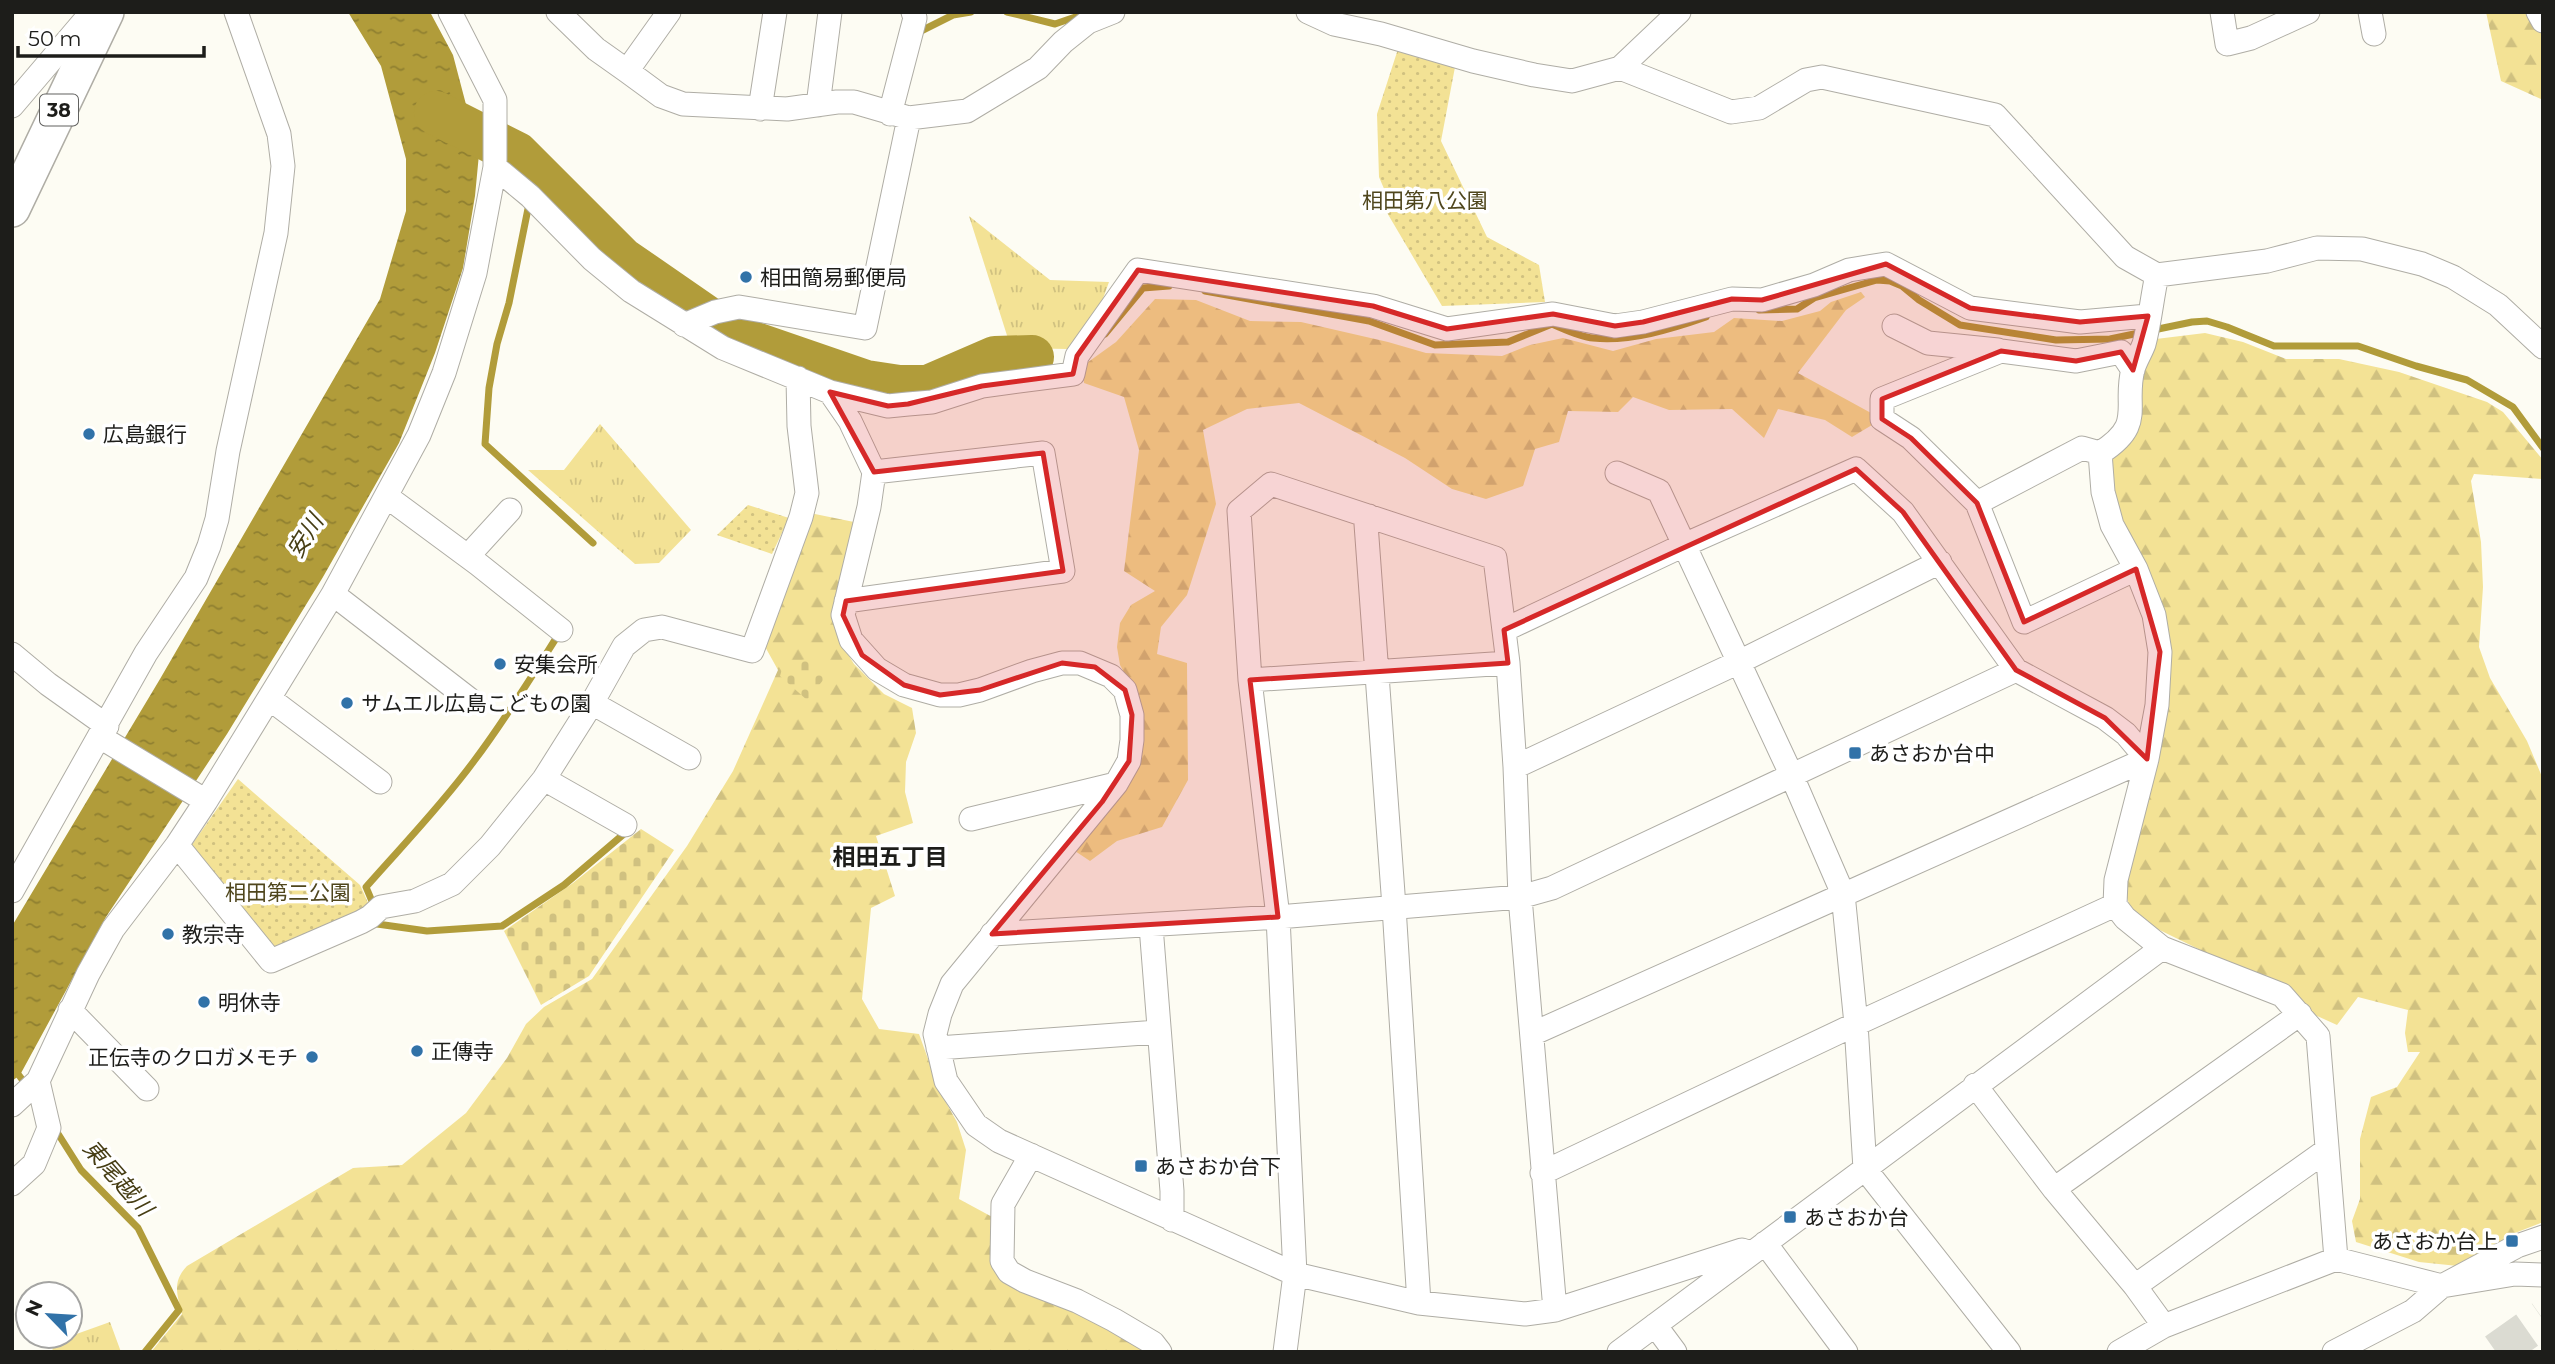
<svg xmlns="http://www.w3.org/2000/svg" width="2555" height="1364" viewBox="0 0 2555 1364" font-family="Montserrat,'Noto Sans JP',sans-serif">
	<style>
		.grass { fill: url(#grass-tufts) }
		.forest { fill: url(#forest-firs) }
		.cemetery { fill: url(#cemetery-stones) }
		.park { fill: url(#park-dots) }
		.water { fill: url(#water-ripples) }
		.lines { fill: none; stroke-linecap: round; stroke-linejoin: round }
		.stream { stroke: #b19c3a; stroke-width: 7 }
		.river { stroke: #b19c3a; stroke-width: 44 }
		.highway-tunnel { stroke: #dbdbd2; stroke-width: 38; stroke-dasharray: 38 19; stroke-linecap: butt }
		.street-casing { stroke: #afada5; stroke-width: 25 }
		.primary-casing { stroke: #afada5; stroke-width: 38 }
		.street { stroke: #fff; stroke-width: 23 }
		.primary { stroke: #fff; stroke-width: 35 }
		.marked { fill: #d62828; fill-opacity: 0.2; stroke: #d62828; stroke-width: 5; stroke-linejoin: round }
		.poi-dot { fill: #3172a8; stroke: #fff; stroke-width: 2.5 }
		.labels { text-anchor: middle; dominant-baseline: central; stroke-width: 7; stroke-linejoin: round; paint-order: stroke }
		.shield { fill: #fff; stroke: #61615f; stroke-width: 2 }
		.shield-label { font-size: 19px; font-weight: bold; fill: #1d1d1a }
		.park-label { font-size: 21px; fill: #4f461d; stroke: #fff }
		.poi-label { font-size: 21px; fill: #1d1d1a; stroke: #fff; text-anchor: start }
		.water-label { font-size: 23px; font-style: italic; fill: #463d14; stroke: #fff }
		.neighbourhood-label { font-size: 23px; font-weight: bold; fill: #1d1d1a; stroke: #fff }
	</style>
	<defs>
		<pattern id="grass-tufts" width="24" height="20" patternUnits="userSpaceOnUse" patternTransform="scale(1.75)"><rect width="24" height="20" fill="#f3e295"/><path d="M3 7l-1-3M5 7V3M7 7l1-3M15 17l-1-3M17 17v-4M19 17l1-3" fill="none" stroke="#d0c180"/></pattern>
		<pattern id="forest-firs" width="22" height="20" patternUnits="userSpaceOnUse" patternTransform="scale(1.75)"><rect width="22" height="20" fill="#f3e295"/><path d="M5 1l3.5 6h-7zM16 11l3.5 6h-7z" fill="#d0c180"/></pattern>
		<pattern id="cemetery-stones" width="16" height="16" patternUnits="userSpaceOnUse" patternTransform="scale(1.75)"><rect width="16" height="16" fill="#f3e295"/><path d="M2 7V4a2 2 0 0 1 4 0v3zM10 15v-3a2 2 0 0 1 4 0v3z" fill="#d0c180"/></pattern>
		<pattern id="park-dots" width="8" height="8" patternUnits="userSpaceOnUse" patternTransform="scale(1.75)"><rect width="8" height="8" fill="#f3e295"/><path d="M2 2h.1M6 6h.1" fill="none" stroke="#d0c180" stroke-width="1.8" stroke-linecap="round"/></pattern>
		<pattern id="water-ripples" width="26" height="14" patternUnits="userSpaceOnUse" patternTransform="scale(1.75)"><rect width="26" height="14" fill="#b19c3a"/><path d="M2 4q2-2 4 0t4 0M15 11q2-2 4 0t4 0" fill="none" stroke="#8f7f30"/></pattern>
	</defs>
	<rect width="100%" height="100%" fill="#fdfcf3"/>
	<!-- grass -->
	<path class="grass" d="M 969,216 L 1050,280 L 1109,282 L 1097,315 L 1067,349 L 1011,348 Z
		M 600,424 L 691,530 L 659,563 L 635,564 L 528,470 L 564,470 Z
		M 110,1322 L 121,1352 L 52,1352 L 54,1342 Z"/>
	<!-- forest -->
	<path class="forest" d="M 2486,12 L 2530,12 L 2543,34 L 2543,100 L 2501,81 Z
		M 1861,292 L 1865,297 L 1846,310 L 1798,373 L 1882,419 L 1852,437 L 1825,420 L 1778,409 L 1764,438 L 1732,409 L 1669,410 L 1633,397 L 1618,412 L 1568,411 L 1559,442 L 1535,449 L 1523,486 L 1486,499 L 1452,489 L 1405,458 L 1299,403 L 1247,409 L 1203,430 L 1216,504 L 1187,595 L 1161,627 L 1157,654 L 1187,663 L 1188,780 L 1162,827 L 1117,841 L 1090,861 L 1072,849 L 1108,810 L 1137,696 L 1120,665 L 1117,647 L 1120,623 L 1131,605 L 1155,591 L 1124,571 L 1139,450 L 1124,397 L 1084,383 L 1084,365 L 1116,342 L 1155,299 L 1196,300 L 1250,321 L 1301,322 L 1388,342 L 1426,353 L 1502,356 L 1530,345 L 1563,338 L 1613,351 L 1656,339 L 1714,332 L 1734,318 L 1782,321 L 1820,311 L 1831,302 Z
		M 2205,333 L 2243,342 L 2286,359 L 2339,359 L 2399,372 L 2487,402 L 2503,412 L 2543,460 L 2543,479 L 2474,474 L 2471,481 L 2481,542 L 2483,587 L 2479,647 L 2490,678 L 2527,741 L 2543,779 L 2543,1222 L 2515,1233 L 2489,1252 L 2458,1266 L 2419,1262 L 2356,1242 L 2352,1221 L 2360,1199 L 2360,1139 L 2371,1097 L 2397,1087 L 2420,1052 L 2408,1052 L 2405,1033 L 2408,1010 L 2358,997 L 2337,1025 L 2315,1015 L 2274,986 L 2133,917 L 2124,888 L 2166,648 L 2112,513 L 2110,458 L 2136,436 L 2140,382 L 2156,339 Z
		M 810,513 L 854,522 L 833,622 L 838,638 L 854,664 L 884,694 L 912,708 L 916,733 L 906,762 L 905,792 L 913,823 L 876,836 L 895,896 L 871,908 L 862,999 L 879,1029 L 919,1034 L 940,1092 L 957,1122 L 966,1150 L 959,1199 L 996,1219 L 1000,1270 L 1070,1306 L 1145,1352 L 151,1352 L 182,1314 C 177,1294 172,1282 187,1266 L 353,1168 L 402,1165 L 466,1113 L 507,1058 L 526,1024 L 544,1007 L 592,979 L 687,846 L 733,771 L 778,670 L 763,643 Z"/>
	<!-- cemetery -->
	<path class="cemetery" d="M 827,657 L 828,674 L 807,700 L 780,676 L 784,662 Z
		M 641,829 L 674,850 L 589,976 L 541,1005 L 504,931 L 573,883 Z"/>
	<!-- park -->
	<path class="park" d="M 1398,49 L 1455,67 L 1441,141 L 1487,237 L 1539,265 L 1545,302 L 1442,306 L 1376,194 L 1385,191 L 1379,177 L 1377,114 Z
		M 748,505 L 789,518 L 772,554 L 717,535 Z
		M 238,779 L 360,885 L 369,905 L 358,917 L 272,954 L 191,846 Z"/>
	<!-- water -->
	<path class="water" d="M 348,12 L 430,12 L 453,55 L 479,154 L 475,196 L 463,268 L 435,353 L 399,443 L 323,577 L 227,734 L 106,917 L 20,1075 L 12,1081 L 12,926 L 160,679 L 380,299 L 406,211 L 406,159 L 381,66 Z"/>
	<g class="lines">
		<!-- stream -->
		<path class="stream" d="M 1007,12 L 1055,24 L 1084,14
			M 917,33 L 953,15 L 971,12
			M 535,174 L 509,303 L 497,344 L 489,388 L 485,444 L 593,543
			M 1205,291 L 1369,321 L 1435,345 L 1508,342 L 1552,324 C 1564,329 1580,337 1593,338 C 1630,342 1672,329 1706,317
			M 1759,310 L 1797,309 L 1814,298 L 1877,280 L 1890,281 L 1902,286 L 1919,300 L 1960,325 L 2056,340 L 2110,339 L 2192,322 L 2207,321 L 2227,327 L 2274,346 L 2358,346 L 2416,366 L 2467,380 L 2513,407 L 2543,448
			M 1105,334 L 1143,288 L 1169,286
			M 374,906 L 366,887 C 402,846 441,806 474,761 C 505,720 532,676 560,632
			M 370,923 L 427,931 L 502,926 L 564,885 L 625,833
			M 12,1066 L 27,1086
			M 55,1129 L 81,1170 L 138,1228 L 179,1310 L 145,1352"/>
		<!-- river -->
		<path class="river" d="M 436,113 L 517,154 L 622,259 L 735,337 L 866,382 L 899,387 L 928,387 L 995,358 L 1032,357"/>
		<!-- highway-tunnel -->
		<path class="highway-tunnel" d="M 2496,1352 L 2543,1319"/>
		<defs>
			<path id="street" d="M 558,12 L 596,49 L 627,71 L 661,96 L 683,104 L 787,109 L 837,102 L 854,102 L 909,118 L 967,111 L 1038,68 L 1063,42 L 1088,22 L 1113,12
				M 1308,12 L 1334,24 L 1381,34 L 1473,61 L 1534,75 L 1572,81 L 1620,68 L 1679,12
				M 2222,12 L 2227,44 L 2251,38 L 2308,12
				M 2370,12 L 2374,34
				M 2538,12 L 2543,21
				M 1620,68 L 1731,112 L 1759,108 L 1806,80 L 1822,77 L 1995,115 L 2125,257 L 2157,275 L 2267,261 L 2317,248 L 2362,249 L 2422,264 L 2453,277 L 2498,305 L 2543,347
				M 627,71 L 669,12
				M 818,105 L 830,12
				M 12,106 L 92,12
				M 760,109 L 775,12
				M 890,114 L 915,18 L 913,12
				M 495,167 L 530,196 L 592,259 L 631,291 L 723,348 L 830,392 L 888,406 L 908,404 L 932,402 L 982,386 L 1073,374 L 1077,356 L 1138,270 L 1373,306 L 1447,329 L 1553,314 L 1615,326 L 1643,322 L 1732,299 L 1762,300 L 1814,285 L 1849,270 L 1886,264 L 1970,308 L 2080,322 L 2148,316
				M 2157,275 C 2152,297 2150,322 2144,344 C 2141,352 2136,360 2133,369 C 2123,408 2146,424 2100,453 L 2103,492 L 2112,525 L 2136,569 L 2154,615 L 2160,652 L 2157,705 L 2147,759 L 2116,880 L 2115,905 L 2125,918 L 2162,948 L 2282,995 L 2318,1036 L 2336,1259
				M 684,325 L 715,312 L 739,307 L 865,328 L 909,118
				M 1894,326 L 1928,343 L 1998,350
				M 2133,370 L 2121,352 L 2076,361 L 2001,351 L 1882,399 L 1882,419 L 1911,438 L 1977,503 L 2024,622 L 2136,569
				M 830,392 L 850,421 L 874,472 L 869,507 L 843,615 L 851,640 L 877,669 L 904,685 L 940,695 L 959,695 L 980,690 L 1032,671 L 1062,663 L 1080,663 L 1111,676 L 1125,690 L 1132,715 L 1132,740 L 1129,761 L 1116,784 L 952,984 L 940,1014 L 935,1034 L 946,1081 L 976,1125 L 999,1141 L 1295,1274 L 1419,1303 L 1525,1314 L 1555,1310 L 1742,1250 L 1751,1253
				M 1617,473 L 1659,491 L 1791,774 L 1843,894 L 1856,1024 L 1865,1169 L 2009,1352
				M 386,496 L 478,564 L 561,630
				M 1977,503 L 2082,448 L 2100,453
				M 1369,516 L 1366,524 L 1394,907 L 1419,1303
				M 468,556 L 510,510
				M 333,594 L 469,699
				M 846,601 L 1063,571 L 1043,453 L 874,472
				M 1504,630 L 1684,545 L 1856,469 L 1903,512 L 2016,670
				M 12,654 L 48,684 L 107,726
				M 1250,680 L 1508,663
				M 270,699 L 380,782
				M 592,703 L 689,758
				M 110,743 L 206,801
				M 1515,767 L 1739,662 L 1940,562
				M 544,779 L 625,825
				M 971,819 L 1116,784
				M 177,845 L 271,961 L 361,922 L 370,917 L 381,907 L 415,901 L 452,884 L 490,846 L 544,779 L 592,703 L 624,646 L 644,630 L 662,627 L 752,651 L 801,517 L 807,493 L 799,426 L 798,378
				M 12,891 L 146,653 L 196,578 L 209,546 L 217,519 L 228,451 L 276,233 L 283,166 L 279,134 L 236,12
				M 1151,926 L 1172,1191 L 1172,1220
				M 992,934 L 1278,917 L 1520,897 L 1552,888 L 2016,670 L 2105,718 L 2126,734 L 2147,759
				M 70,1010 L 147,1089
				M 1532,1034 L 2147,759
				M 938,1048 L 1158,1032
				M 1975,1085 L 2054,1189 L 2135,1286 L 2164,1326
				M 12,1105 L 38,1081 L 88,974 L 113,929 L 177,845 L 206,801 L 333,594 L 419,435 L 444,373 L 475,273 L 495,167 L 495,100 L 450,12
				M 1031,1155 L 1003,1204 L 1002,1261 L 1009,1272 L 1025,1281 L 1077,1301 L 1114,1320 L 1153,1343 L 1160,1352
				M 1542,1173 L 1856,1024 L 2115,905
				M 12,1184 L 34,1164 L 49,1128 L 38,1081
				M 2054,1189 L 2300,1014
				M 1765,1243 L 1846,1352
				M 2135,1286 L 2327,1150
				M 1655,1325 L 1675,1352
				M 1285,1352 L 1295,1274 L 1278,917 L 1250,680 L 1239,511 L 1271,484 L 1495,558 L 1508,663 L 1515,767 L 1520,897 L 1555,1310
				M 1619,1352 L 2162,948
				M 2119,1352 L 2164,1326 L 2336,1259 L 2442,1286 L 2515,1274 L 2543,1275
				M 2334,1352 L 2413,1311 L 2442,1286 L 2517,1246 L 2543,1237"/>
			<path id="primary" d="M 12,209 L 106,12"/>
		</defs>
		<!-- street casing -->
		<use href="#street" class="street-casing"/>
		<!-- primary casing -->
		<use href="#primary" class="primary-casing"/>
		<!-- street -->
		<use href="#street" class="street"/>
		<!-- primary -->
		<use href="#primary" class="primary"/>
	</g>
	<!-- marked area -->
	<path class="marked" d="M 1886,264 L 1970,308 L 2080,322 L 2148,316 L 2133,370 L 2121,352 L 2076,361 L 2001,351 L 1882,399 L 1882,419 L 1911,438 L 1977,503 L 2024,622 L 2136,569 L 2160,652 L 2147,759 L 2105,718 L 2016,670 L 1903,512 L 1856,469 L 1504,630 L 1508,663 L 1250,680 L 1278,917 L 992,934 L 1102,802 L 1129,761 L 1132,715 L 1125,690 L 1095,667 L 1062,663 L 980,690 L 940,695 L 904,685 L 862,655 L 843,615 L 846,601 L 1063,571 L 1043,453 L 874,472 L 830,392 L 888,406 L 908,404 L 982,386 L 1073,374 L 1077,356 L 1138,270 L 1373,306 L 1447,329 L 1553,314 L 1615,326 L 1643,322 L 1732,299 L 1762,300 Z"/>
	<!-- markers -->
	<g class="poi-dot">
		<circle cx="746" cy="277" r="7"/>
		<circle cx="89" cy="434" r="7"/>
		<circle cx="500" cy="664" r="7"/>
		<circle cx="347" cy="703" r="7"/>
		<rect x="1848" y="746" width="14" height="14" rx="3.5"/>
		<circle cx="168" cy="934" r="7"/>
		<circle cx="204" cy="1002" r="7"/>
		<circle cx="417" cy="1051" r="7"/>
		<circle cx="312" cy="1057" r="7"/>
		<rect x="1134" y="1159" width="14" height="14" rx="3.5"/>
		<rect x="1783" y="1210" width="14" height="14" rx="3.5"/>
		<rect x="2505" y="1234" width="14" height="14" rx="3.5"/>
	</g>
	<g class="labels">
		<!-- shield labels -->
		<rect class="shield" x="40" y="94.5" width="38" height="31" rx="5"/>
		<g class="shield-label">
			<text x="59" y="110">38</text>
		</g>
		<!-- park labels -->
		<g class="park-label">
			<text x="1425" y="200">相田第八公園</text>
			<text x="288" y="892">相田第二公園</text>
		</g>
		<!-- poi labels -->
		<g class="poi-label">
			<text x="760" y="277">相田簡易郵便局</text>
			<text x="103" y="434">広島銀行</text>
			<text x="514" y="664">安集会所</text>
			<text x="361" y="703">サムエル広島こどもの園</text>
			<text x="1869" y="753">あさおか台中</text>
			<text x="182" y="934">教宗寺</text>
			<text x="218" y="1002">明休寺</text>
			<text x="431" y="1051">正傳寺</text>
			<text x="298" y="1057" text-anchor="end">正伝寺のクロガメモチ</text>
			<text x="1155" y="1166">あさおか台下</text>
			<text x="1804" y="1217">あさおか台</text>
			<text x="2498" y="1241" text-anchor="end">あさおか台上</text>
		</g>
		<!-- water labels -->
		<g class="water-label">
			<text transform="translate(305 536) rotate(-58)">安川</text>
			<text transform="translate(118 1178) rotate(49)">東尾越川</text>
		</g>
		<!-- neighbourhood labels -->
		<g class="neighbourhood-label">
			<text x="890" y="857">相田五丁目</text>
		</g>
	</g>
	<!-- border -->
	<rect width="2555" height="1364" fill="none" stroke="#1d1d1a" stroke-width="28"/>
	<!-- north arrow -->
	<g transform="translate(49 1315) rotate(295)"><circle r="33" fill="#ffffff" stroke="#a5a5a3" stroke-width="2"/>
	<path d="M0-5L12 26L0 18L-12 26Z" fill="#3172a8"/>
	<text y="-10" font-size="19" font-weight="bold" text-anchor="middle" fill="#1d1d1a">N</text>
	</g>
	<!-- scale -->
	<path d="M18 46v10h186v-10" fill="none" stroke="#1d1d1a" stroke-width="3.5"/>
	<text x="28" y="46" font-size="21" fill="#1d1d1a" stroke="#ffffff" stroke-width="5" paint-order="stroke">50 m</text>
</svg>
